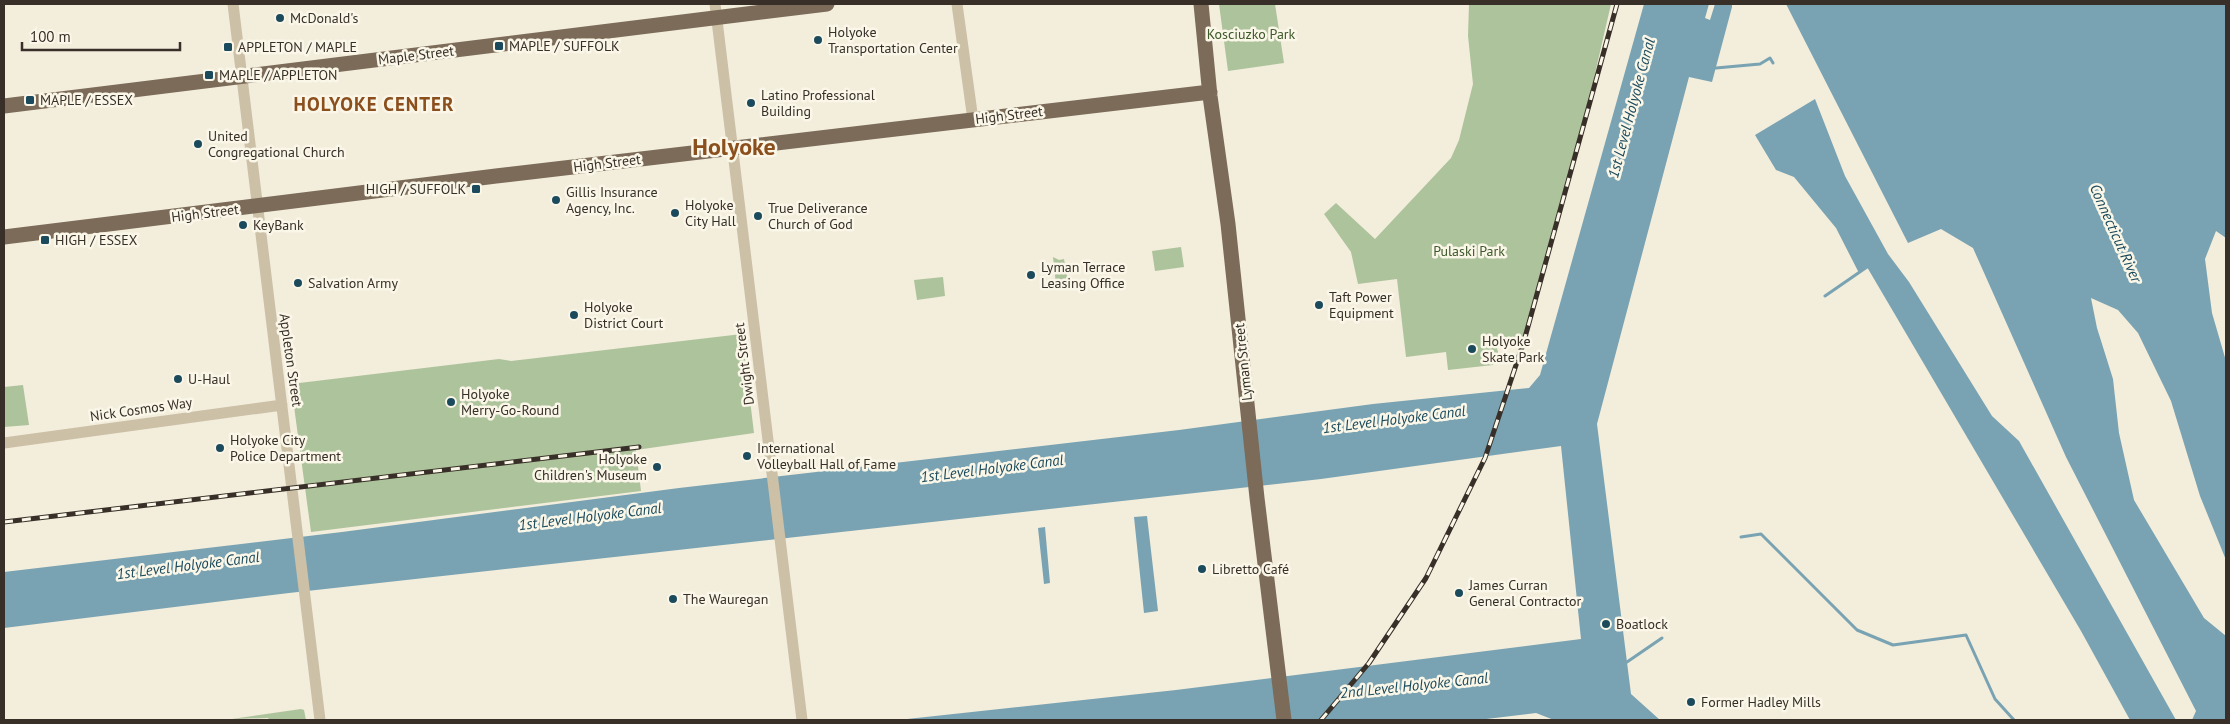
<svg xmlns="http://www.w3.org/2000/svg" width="2230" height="724" viewBox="0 0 2230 724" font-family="'PT Sans',sans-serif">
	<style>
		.green { fill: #adc39b }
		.water { fill: #79a3b2 }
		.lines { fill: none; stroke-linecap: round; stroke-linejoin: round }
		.stream { stroke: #79a3b2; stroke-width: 3 }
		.minor { stroke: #ccc0a7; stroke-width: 11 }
		.major { stroke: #7b6b58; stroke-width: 15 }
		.rail-casing { stroke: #383028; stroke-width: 5 }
		.rail { stroke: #faf6e8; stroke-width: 3; stroke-dasharray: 9; stroke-linecap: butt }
		.poi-dot { fill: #1b4a5c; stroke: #faf6e8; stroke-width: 2 }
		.labels { text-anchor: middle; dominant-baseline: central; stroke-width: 5; stroke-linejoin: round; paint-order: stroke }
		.poi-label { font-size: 14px; fill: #383028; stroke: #faf6e8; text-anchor: start }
		.park-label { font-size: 14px; fill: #3d582a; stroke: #faf6e8 }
		.street-label { font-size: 14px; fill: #383028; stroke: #faf6e8 }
		.water-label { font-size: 15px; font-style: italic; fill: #1b4a5c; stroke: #faf6e8 }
		.district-label { font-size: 19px; font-weight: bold; letter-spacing: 1px; fill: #8b4e1d; stroke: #faf6e8 }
		.town-label { font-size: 24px; font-weight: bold; fill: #8b4e1d; stroke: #faf6e8 }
	</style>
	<rect width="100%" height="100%" fill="#f3eddc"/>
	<!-- green -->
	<path class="green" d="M 1219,4 L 1275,4 L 1284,63 L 1228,71 Z
		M 1469,4 L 1611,4 L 1582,130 L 1523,342 L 1496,345 L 1498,352 L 1493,365 L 1448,370 L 1446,352 L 1406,357 L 1397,279 L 1358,284 L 1351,252 L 1324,214 L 1336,203 L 1375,239 L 1451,158 L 1459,140 L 1473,84 L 1468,36 Z
		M 1181,247 L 1184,267 L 1155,271 L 1152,251 Z
		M 1053,257 L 1059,260 L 1064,259 L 1068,282 L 1056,284 Z
		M 943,277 L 945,296 L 917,300 L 914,280 Z
		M 742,334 L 754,433 L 636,450 L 641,491 L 311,532 L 291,384 L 499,359 L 511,361 Z
		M 23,385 L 29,425 L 4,427 L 4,387 Z
		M 301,709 L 304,710 L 306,720 L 269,720 L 268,718 L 232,719 Z"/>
	<!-- water -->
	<path class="water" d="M 1644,4 L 1709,4 L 1705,18 L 1710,20 L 1715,4 L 1732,4 L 1732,7 L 1712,82 L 1689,77 L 1597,424 L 1631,694 L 1660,720 L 1554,720 L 1536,713 L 1478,720 L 898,720 L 1176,690 L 1581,639 L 1561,446 L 1321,479 L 289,593 L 4,628 L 4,572 L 342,532 L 679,488 L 1179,430 L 1373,404 L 1529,388 L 1540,375 Z
		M 1786,4 L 2226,4 L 2226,238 L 2216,231 L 2205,259 L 2212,313 L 2226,361 L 2226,560 L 2200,496 L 2171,401 L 2138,333 L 2118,310 L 2091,298 L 2097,328 L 2113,379 L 2119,433 L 2134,500 L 2204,618 L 2226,636 L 2225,720 L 2192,720 L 2196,711 L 2066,457 L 1973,248 L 1941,229 L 1908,243 Z
		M 1815,99 L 1845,176 L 1888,254 L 1909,282 L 1992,416 L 2019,441 L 2176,720 L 2130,720 L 2081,631 L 1867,267 L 1859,273 L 1836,228 L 1794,177 L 1776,170 L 1755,135 Z
		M 1147,516 L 1158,611 L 1144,613 L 1134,517 Z
		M 1045,527 L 1050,583 L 1044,584 L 1038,528 Z"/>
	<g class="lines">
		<!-- stream -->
		<path class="stream" d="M 1716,68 L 1760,64 L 1770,58 L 1773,63
			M 1825,296 L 1867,267
			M 1741,537 L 1761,534 L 1857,630 L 1893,645 L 1966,635 L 1995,699 L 2014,720
			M 1627,662 L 1662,638"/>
		<!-- minor -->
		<path class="minor" d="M 233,4 L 320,720
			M 715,4 L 802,720
			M 957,4 L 973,120
			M 4,443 L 282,405"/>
		<!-- major -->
		<path class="major" d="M 1201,4 L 1210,96 L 1228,224 L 1257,498 L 1284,720
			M 4,106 L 827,4
			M 4,237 L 496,176 L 1210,92"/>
		<defs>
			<path id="rail" d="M 4,522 L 639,447
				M 1321,720 L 1369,663 L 1426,578 L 1485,458 L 1524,341 L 1617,4"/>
		</defs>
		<!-- rail casing -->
		<use href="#rail" class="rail-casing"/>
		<!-- rail -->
		<use href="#rail" class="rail"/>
	</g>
	<!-- markers -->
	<g class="poi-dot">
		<circle cx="280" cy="18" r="5"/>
		<circle cx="818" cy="40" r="5"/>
		<rect x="494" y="41" width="10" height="10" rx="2.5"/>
		<rect x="223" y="42" width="10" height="10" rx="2.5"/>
		<rect x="204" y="70" width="10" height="10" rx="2.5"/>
		<rect x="25" y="95" width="10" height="10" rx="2.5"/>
		<circle cx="751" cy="103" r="5"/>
		<circle cx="198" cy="144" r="5"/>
		<rect x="471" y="184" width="10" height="10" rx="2.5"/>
		<circle cx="556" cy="200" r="5"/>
		<circle cx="675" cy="213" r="5"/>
		<circle cx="758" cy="216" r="5"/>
		<circle cx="243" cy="225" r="5"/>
		<rect x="40" y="235" width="10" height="10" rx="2.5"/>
		<circle cx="1031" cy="275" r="5"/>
		<circle cx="298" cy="283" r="5"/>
		<circle cx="1319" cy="305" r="5"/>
		<circle cx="574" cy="315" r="5"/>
		<circle cx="1472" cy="349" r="5"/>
		<circle cx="178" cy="379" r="5"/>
		<circle cx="451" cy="402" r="5"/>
		<circle cx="220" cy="448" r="5"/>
		<circle cx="747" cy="456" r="5"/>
		<circle cx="657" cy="467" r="5"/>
		<circle cx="1202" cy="569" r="5"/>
		<circle cx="1459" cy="593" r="5"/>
		<circle cx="673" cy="599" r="5"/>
		<circle cx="1606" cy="624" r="5"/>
		<circle cx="1691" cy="702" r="5"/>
	</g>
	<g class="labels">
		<!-- poi labels -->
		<g class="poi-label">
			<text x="290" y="18">McDonald's</text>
			<text x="828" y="32">Holyoke<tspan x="828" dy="16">Transportation Center</tspan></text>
			<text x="509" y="46">MAPLE / SUFFOLK</text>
			<text x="238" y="47">APPLETON / MAPLE</text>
			<text x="219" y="75">MAPLE / APPLETON</text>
			<text x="761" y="95">Latino Professional<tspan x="761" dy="16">Building</tspan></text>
			<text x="40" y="100">MAPLE / ESSEX</text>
			<text x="208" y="136">United<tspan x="208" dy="16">Congregational Church</tspan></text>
			<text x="466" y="189" text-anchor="end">HIGH / SUFFOLK</text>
			<text x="566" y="192">Gillis Insurance<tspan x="566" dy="16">Agency, Inc.</tspan></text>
			<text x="685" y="205">Holyoke<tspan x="685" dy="16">City Hall</tspan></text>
			<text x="768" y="208">True Deliverance<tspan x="768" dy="16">Church of God</tspan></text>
			<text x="253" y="225">KeyBank</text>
			<text x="55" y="240">HIGH / ESSEX</text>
			<text x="1041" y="267">Lyman Terrace<tspan x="1041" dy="16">Leasing Office</tspan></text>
			<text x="308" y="283">Salvation Army</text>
			<text x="1329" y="297">Taft Power<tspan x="1329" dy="16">Equipment</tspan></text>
			<text x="584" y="307">Holyoke<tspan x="584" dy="16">District Court</tspan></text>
			<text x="1482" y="341">Holyoke<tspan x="1482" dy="16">Skate Park</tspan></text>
			<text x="188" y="379">U-Haul</text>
			<text x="461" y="394">Holyoke<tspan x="461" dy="16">Merry-Go-Round</tspan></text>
			<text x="230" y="440">Holyoke City<tspan x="230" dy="16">Police Department</tspan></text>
			<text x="757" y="448">International<tspan x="757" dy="16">Volleyball Hall of Fame</tspan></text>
			<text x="647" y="459" text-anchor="end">Holyoke<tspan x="647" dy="16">Children's Museum</tspan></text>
			<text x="1212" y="569">Libretto Café</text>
			<text x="1469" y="585">James Curran<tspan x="1469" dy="16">General Contractor</tspan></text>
			<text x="683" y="599">The Wauregan</text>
			<text x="1616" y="624">Boatlock</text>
			<text x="1701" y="702">Former Hadley Mills</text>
		</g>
		<!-- park labels -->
		<g class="park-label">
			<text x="1251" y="34">Kosciuzko Park</text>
			<text x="1469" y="251">Pulaski Park</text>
		</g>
		<!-- street labels -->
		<g class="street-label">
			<text transform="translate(416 55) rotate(-7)">Maple Street</text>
			<text transform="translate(1009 115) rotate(-7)">High Street</text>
			<text transform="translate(607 163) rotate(-7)">High Street</text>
			<text transform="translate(205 213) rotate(-7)">High Street</text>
			<text transform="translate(291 360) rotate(82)">Appleton Street</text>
			<text transform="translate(1243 362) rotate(-96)">Lyman Street</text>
			<text transform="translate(744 364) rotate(-97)">Dwight Street</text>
			<text transform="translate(141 409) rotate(-8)">Nick Cosmos Way</text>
		</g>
		<!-- water labels -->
		<g class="water-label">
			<text transform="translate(1631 108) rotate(-75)">1st Level Holyoke Canal</text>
			<text transform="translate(2116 233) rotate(66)">Connecticut River</text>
			<text transform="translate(1394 419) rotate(-7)">1st Level Holyoke Canal</text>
			<text transform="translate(992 468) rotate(-7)">1st Level Holyoke Canal</text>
			<text transform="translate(590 516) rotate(-7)">1st Level Holyoke Canal</text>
			<text transform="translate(188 565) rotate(-7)">1st Level Holyoke Canal</text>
			<text transform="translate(1414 685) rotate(-6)">2nd Level Holyoke Canal</text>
		</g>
		<!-- district labels -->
		<g class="district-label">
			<text x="374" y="104">HOLYOKE CENTER</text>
		</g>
		<!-- town labels -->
		<g class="town-label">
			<text x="734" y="146">Holyoke</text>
		</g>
	</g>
	<!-- border -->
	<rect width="2230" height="724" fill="none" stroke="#383028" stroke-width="10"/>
	<!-- scale -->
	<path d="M22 42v8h158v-8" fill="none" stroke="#383028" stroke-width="2.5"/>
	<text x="30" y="42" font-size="15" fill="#383028" stroke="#faf6e8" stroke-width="4" paint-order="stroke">100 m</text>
</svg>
